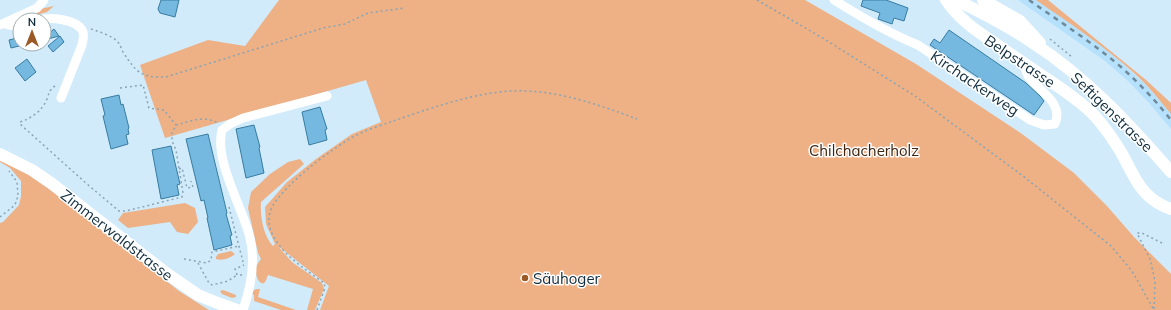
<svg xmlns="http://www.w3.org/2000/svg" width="1171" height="310" viewBox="0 0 1171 310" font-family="Mulish,sans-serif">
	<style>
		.built { fill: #b5e1fc }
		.green { fill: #eeb085 }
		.building { fill: #75b9e0; stroke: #387ca0 }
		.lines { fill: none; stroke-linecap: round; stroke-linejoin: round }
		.path { stroke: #89a4b4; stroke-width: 1.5; stroke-dasharray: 2 3; stroke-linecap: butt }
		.street { stroke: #fff; stroke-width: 9 }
		.secondary { stroke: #fff; stroke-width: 12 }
		.rail { stroke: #6f8a9a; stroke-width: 2.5; stroke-dasharray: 5 5; stroke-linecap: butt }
		.poi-dot { fill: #9b5926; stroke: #fff; stroke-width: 1.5 }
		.labels { text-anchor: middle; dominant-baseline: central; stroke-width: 3; stroke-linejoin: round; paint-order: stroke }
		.street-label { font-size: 15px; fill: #112d3d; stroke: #fff }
		.park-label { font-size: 15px; fill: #41240e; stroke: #fff }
		.poi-label { font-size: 15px; fill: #112d3d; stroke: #fff; text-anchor: start }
	</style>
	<rect width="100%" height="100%" fill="#d1ebfb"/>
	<!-- built -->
	<path class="built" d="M 1018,0 L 1036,0 L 1098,43 L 1123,64 L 1146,85 L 1171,114 L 1171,129 L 1150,104 L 1128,81 L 1105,61 Z"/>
	<!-- green -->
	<path class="green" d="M 279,0 L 805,0 L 916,64 L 1022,134 L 1074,173 L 1107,206 L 1134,237 L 1171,274 L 1171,310 L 320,310 L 329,286 L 278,246 L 292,262 L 322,283 L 324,289 L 315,310 L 307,310 L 313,289 L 268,275 C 267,277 266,282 264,283 C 257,285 255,271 256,267 C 257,264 259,262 261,259 L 258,253 L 248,208 L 251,192 L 270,174 L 288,162 L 300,159 L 304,164 L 261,202 C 260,216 263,235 273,246 L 275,244 L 266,224 L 265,207 L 287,182 L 316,159 L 352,134 L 381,122 L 366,80 L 165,138 L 140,65 L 208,40 L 245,46 Z
		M 1036,0 L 1048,0 L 1146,80 L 1171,103 L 1171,114 C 1159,100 1148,85 1134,73 C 1104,46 1069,23 1036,0 Z
		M 54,6 L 47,12 L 20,20 L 40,9 Z
		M 0,159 L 29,175 L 55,193 L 179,291 L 209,310 L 0,310 L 0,223 L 3,222 L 19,205 L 21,196 L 21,181 L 10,168 L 0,162 Z
		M 185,203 L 195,208 L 198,222 L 188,234 L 177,232 L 170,222 L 128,228 L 118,220 L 123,213 Z
		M 231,251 L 235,254 C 230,258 223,261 216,259 L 216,257 L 218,254 Z
		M 257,289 L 260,289 L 258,297 L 296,310 L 281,310 L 254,301 L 254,295 L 252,294 L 254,290 Z
		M 223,290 L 236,295 L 236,297 L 232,298 L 222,294 L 220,291 Z"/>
	<!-- building -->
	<path class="building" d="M 161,0 L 179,0 L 175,17 L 160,13 L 158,9 Z
		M 863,0 L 886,0 L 908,8 L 904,21 L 894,18 L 892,24 L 878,19 L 880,13 L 861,6 Z
		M 54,29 L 59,36 L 44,40 L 44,38 Z
		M 949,30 L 1026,83 L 1040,96 L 1044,101 L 1034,115 L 930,45 L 934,39 L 940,43 Z
		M 60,36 L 64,42 L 53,52 L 48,46 Z
		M 17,38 L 19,46 L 11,48 L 9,40 Z
		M 27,59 L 36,72 L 25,81 L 15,68 Z
		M 119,95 L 121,105 L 123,104 L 129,128 L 128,129 L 129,134 L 126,135 L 128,144 L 111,149 L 103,116 L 105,115 L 101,99 Z
		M 320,107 L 327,129 L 325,130 L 327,140 L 309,145 L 302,112 Z
		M 254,125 L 260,147 L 259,148 L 264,173 L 246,178 L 236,129 Z
		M 208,134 L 227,213 L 226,214 L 232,235 L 230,236 L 232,245 L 214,250 L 207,218 L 208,218 L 204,200 L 201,201 L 186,139 Z
		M 171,146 L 180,184 L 177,185 L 179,195 L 161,199 L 152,150 Z"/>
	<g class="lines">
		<!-- path -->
		<path class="path" d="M 757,0 L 821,37 L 915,96 L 1023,176 L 1111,246 L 1132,271 L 1154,310
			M 91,29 C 100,32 110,35 117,41 C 120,44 121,48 123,52 C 136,72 141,78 166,77 L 323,28 L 345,24 L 368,13 L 405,8
			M 1050,39 L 1072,57
			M 55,86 C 50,89 49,93 47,99 C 42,111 32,118 20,122 L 20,124 L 87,184 L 119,211 L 126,211 L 182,197 L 183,193 L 176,150 L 172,141 L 172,133 L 176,125 C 192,121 203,115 218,123
			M 120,88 L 143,85 L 149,108 L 164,110 L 176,125
			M 179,169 L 182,168 L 187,188 L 193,187 L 191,181
			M 229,207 L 243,262
			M 0,217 L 15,205 L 18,196 L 17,182 L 9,171
			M 184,259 L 207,263 L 211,260 L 212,252 L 239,246
			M 198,263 L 209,283 L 212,285 L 228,281 L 237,275
			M 242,275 L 237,275 L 235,269 L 244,265
			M 1154,309 L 1155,281 L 1150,259 L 1137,233 L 1142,233 L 1162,243
			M 317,310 L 325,288 L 324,283 C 305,269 271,248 269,222 C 268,206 280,196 289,186 C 307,168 330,151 351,138 C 365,130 382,125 396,120 C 431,108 474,93 511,91 C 554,89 597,104 637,119"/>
		<!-- street -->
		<path class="street" d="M 834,0 C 861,17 888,33 918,45 L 1030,120 L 1044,125 L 1055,124 C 1064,103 1039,91 1028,76 C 1026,72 1025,68 1024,64
			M 39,20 C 50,17 78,19 83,32 C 84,36 83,41 82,45 L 61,98
			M 5,24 L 13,26 L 20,25
			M 0,25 L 37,8 L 44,0
			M 243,310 C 251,287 256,263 250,238 C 243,208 214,161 222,130 L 230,124 L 243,118 L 327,96"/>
		<!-- secondary -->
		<path class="secondary" d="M 946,0 C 958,18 975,30 993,42 C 1009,53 1025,64 1041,75 C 1059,87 1078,99 1094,115 C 1104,126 1113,139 1121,152 C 1135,177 1141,199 1171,209
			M 956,0 C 983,13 1009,26 1033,43 C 1086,77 1130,125 1171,172
			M 983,0 L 1020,21 L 1040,43
			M 0,154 L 32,170 L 51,183 L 166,273 L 198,295 L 220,304 L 237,310"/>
		<!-- rail -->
		<path class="rail" d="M 1029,0 C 1060,22 1092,42 1121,67 C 1139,83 1156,101 1171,120"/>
	</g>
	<!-- markers -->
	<circle class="poi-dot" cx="525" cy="278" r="4"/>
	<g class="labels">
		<!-- street labels -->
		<g class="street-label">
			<text transform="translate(1020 61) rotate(34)">Belpstrasse</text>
			<text transform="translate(975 83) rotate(34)">Kirchackerweg</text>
			<text transform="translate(1112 112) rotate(44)">Seftigenstrasse</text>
			<text transform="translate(117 235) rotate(38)">Zimmerwaldstrasse</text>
		</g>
		<!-- park labels -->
		<g class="park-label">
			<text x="864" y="150">Chilchacherholz</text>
		</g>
		<!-- poi labels -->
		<g class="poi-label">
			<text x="533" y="278">Säuhoger</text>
		</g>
	</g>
	<!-- north arrow -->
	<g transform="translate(32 32)"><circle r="19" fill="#ffffff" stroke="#a0abb1"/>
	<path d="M0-3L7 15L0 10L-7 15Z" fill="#9b5926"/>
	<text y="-6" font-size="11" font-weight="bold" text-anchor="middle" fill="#112d3d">N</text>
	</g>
</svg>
